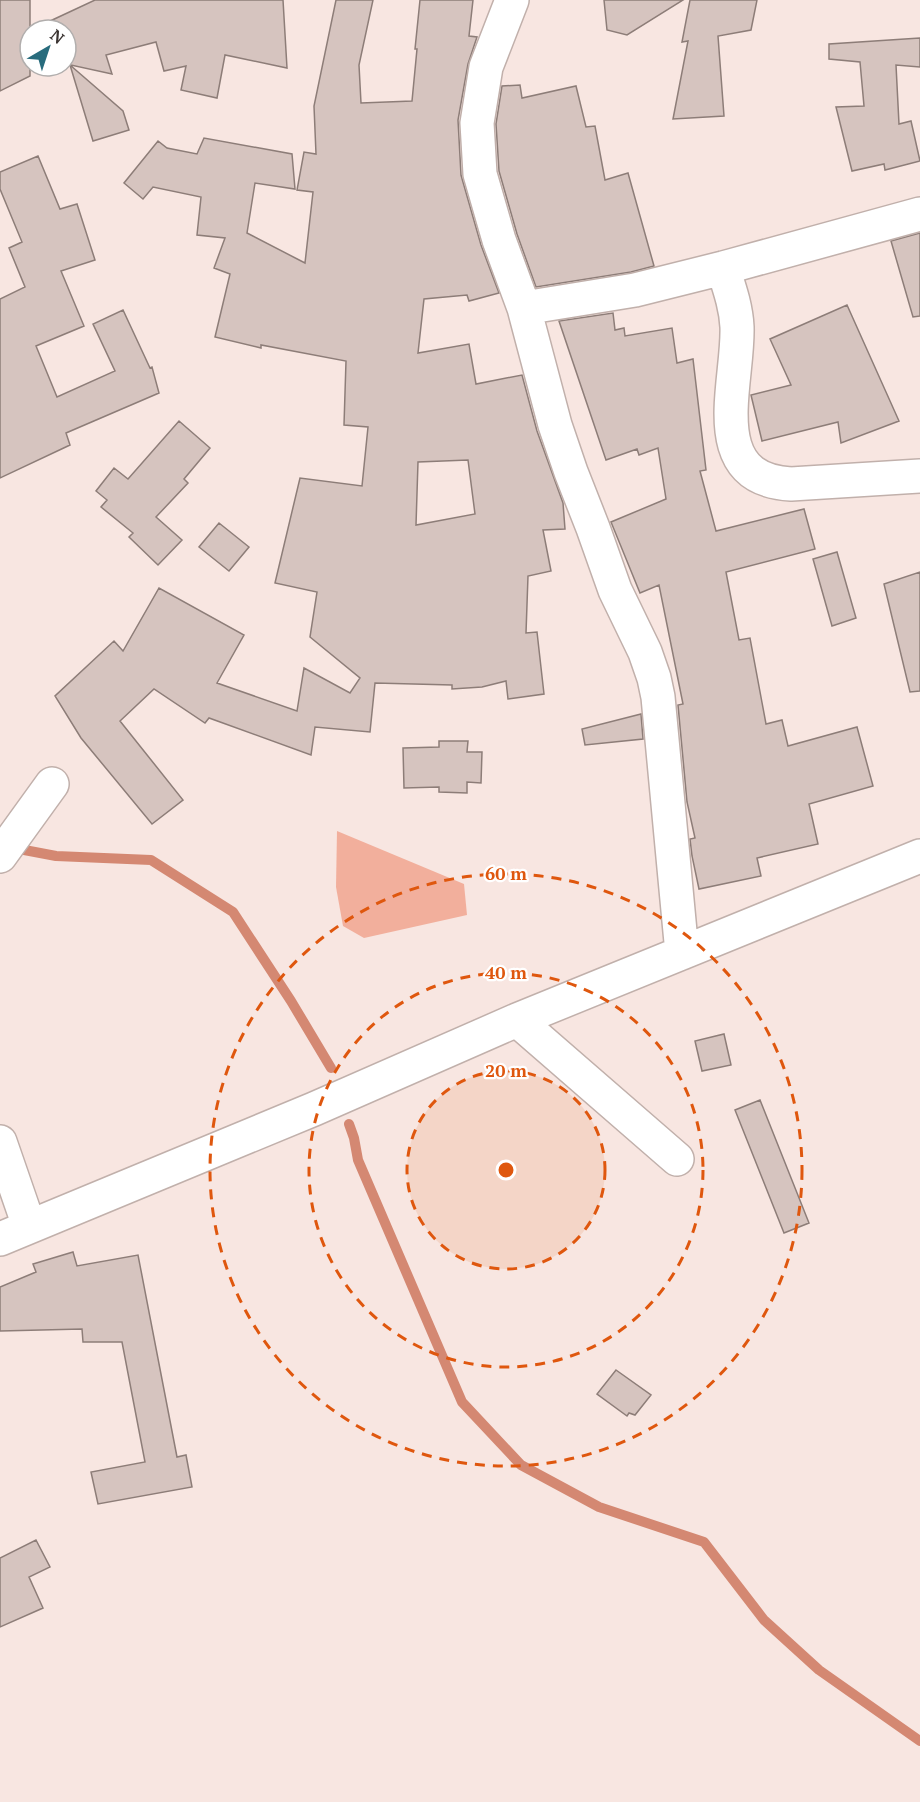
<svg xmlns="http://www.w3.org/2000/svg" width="920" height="1802" viewBox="0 0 920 1802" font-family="'PT Serif',serif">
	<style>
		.green { fill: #f2af9c }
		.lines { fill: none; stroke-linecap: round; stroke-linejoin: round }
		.stream { stroke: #d48872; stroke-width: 10 }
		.building { fill: #d6c4bf; stroke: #8d7d78; stroke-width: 1.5; fill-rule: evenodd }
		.minor-casing { stroke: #c1b0ab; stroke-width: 36 }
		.minor { stroke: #fff; stroke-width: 33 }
		.ring { fill: none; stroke: #df570e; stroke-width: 3; stroke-dasharray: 10 8 }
		.centre { fill: #df570e; stroke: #fff; stroke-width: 3 }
		.ring-label { font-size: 18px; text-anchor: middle; font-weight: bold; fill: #df570e; stroke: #fff; stroke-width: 4.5; stroke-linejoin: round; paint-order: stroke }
	</style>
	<rect width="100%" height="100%" fill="#f8e6e1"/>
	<!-- green -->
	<path class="green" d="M 337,831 L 464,884 L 467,915 L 364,938 L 343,926 L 336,887 Z"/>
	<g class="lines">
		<!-- stream -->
		<path class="stream" d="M 19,849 L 56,856 L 151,860 L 233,912 L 291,1001 L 331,1068
			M 349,1124 L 354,1138 L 358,1160 L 462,1402 L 521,1465 L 599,1507 L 704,1542 L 764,1620 L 819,1670 L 920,1741"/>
	</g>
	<!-- building -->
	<path class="building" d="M 0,0 L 30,0 L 30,76 L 0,91 Z
		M 95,0 L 283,0 L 287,68 L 225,55 L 217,98 L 181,90 L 186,66 L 164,71 L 156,42 L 106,55 L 112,74 L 66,64 L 66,30 L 51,30 L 48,22 Z
		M 336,0 L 373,0 L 359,65 L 361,103 L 412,101 L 417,49 L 415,49 L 420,0 L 473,0 L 469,36 L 477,37 L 468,64 L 458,120 L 461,175 L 481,245 L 499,293 L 469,301 L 467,295 L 424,299 L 418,353 L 469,344 L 476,384 L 522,375 L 537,431 L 563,503 L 565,529 L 543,530 L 551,571 L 528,576 L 526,633 L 537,632 L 544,694 L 508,699 L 506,681 L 482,687 L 452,689 L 452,685 L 375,683 L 370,732 L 315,727 L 311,755 L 209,718 L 205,723 L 154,689 L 120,721 L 183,800 L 152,824 L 81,738 L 55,696 L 114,641 L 123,651 L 159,588 L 244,635 L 217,683 L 297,711 L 304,668 L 350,693 L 360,678 L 310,637 L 317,592 L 275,583 L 300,478 L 362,486 L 368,427 L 344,425 L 346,361 L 261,345 L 261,348 L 215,337 L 230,274 L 214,268 L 225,238 L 197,235 L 201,197 L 153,187 L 143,199 L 124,183 L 158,141 L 167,148 L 197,154 L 204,138 L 292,154 L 295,189 L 255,183 L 247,233 L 305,263 L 313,192 L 297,190 L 304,152 L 316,154 L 314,106 ZM 468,460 L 475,514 L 416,525 L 418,462 Z
		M 604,0 L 683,0 L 627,35 L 607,30 Z
		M 690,0 L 757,0 L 751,30 L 718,36 L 724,116 L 673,119 L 688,41 L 682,42 Z
		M 920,38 L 920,67 L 896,65 L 899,124 L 911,121 L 920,161 L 885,170 L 884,164 L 852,171 L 836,107 L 864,106 L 860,62 L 829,59 L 829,44 Z
		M 70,65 L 123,111 L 129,130 L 93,141 Z
		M 520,85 L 522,98 L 576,86 L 586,127 L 595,126 L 605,180 L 628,173 L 654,266 L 631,272 L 536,287 L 517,234 L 499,171 L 496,124 L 502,86 Z
		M 38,156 L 60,209 L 77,204 L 95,260 L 61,271 L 84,326 L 36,346 L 57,397 L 115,371 L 93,324 L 123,310 L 150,368 L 152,367 L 159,393 L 66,433 L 70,445 L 0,478 L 0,299 L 25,287 L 9,248 L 22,242 L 0,189 L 0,172 Z
		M 920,233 L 920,316 L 913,317 L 891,241 Z
		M 847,305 L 899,421 L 841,443 L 838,422 L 762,441 L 751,395 L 791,385 L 770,339 Z
		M 613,313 L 615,330 L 624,328 L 625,336 L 672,328 L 677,363 L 693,359 L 706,470 L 700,471 L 716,531 L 804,509 L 815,549 L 726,572 L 739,640 L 750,638 L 766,724 L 782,720 L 788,746 L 857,727 L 873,786 L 809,804 L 818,844 L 757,858 L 761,876 L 699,889 L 692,856 L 690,839 L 695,838 L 687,802 L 678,705 L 683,704 L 659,585 L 640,593 L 611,522 L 666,499 L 658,448 L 639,455 L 637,449 L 606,460 L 559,321 Z
		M 179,421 L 210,448 L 184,479 L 188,483 L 156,517 L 182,540 L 158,565 L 129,537 L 133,533 L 101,507 L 107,500 L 96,491 L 114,468 L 128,479 Z
		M 219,523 L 249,547 L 229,571 L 199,547 Z
		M 837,552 L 856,618 L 832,626 L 813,559 Z
		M 920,572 L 920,691 L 910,692 L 884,584 Z
		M 641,714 L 643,739 L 585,745 L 582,729 Z
		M 439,741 L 468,741 L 467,752 L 482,752 L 481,783 L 467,782 L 467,793 L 439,792 L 439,787 L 404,788 L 403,748 L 439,747 Z
		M 724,1034 L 731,1065 L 702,1071 L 695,1041 Z
		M 760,1100 L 809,1223 L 784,1233 L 735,1110 Z
		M 73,1252 L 77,1266 L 138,1255 L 177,1457 L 186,1455 L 192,1487 L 98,1504 L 91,1472 L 145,1462 L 122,1342 L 83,1342 L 82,1329 L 0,1331 L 0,1287 L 36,1272 L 33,1264 Z
		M 616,1370 L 651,1395 L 635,1415 L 629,1413 L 627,1416 L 597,1394 Z
		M 36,1540 L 50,1567 L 29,1577 L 43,1608 L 0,1627 L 0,1558 Z"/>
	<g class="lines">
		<defs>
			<path id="minor" d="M 512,0 L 486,67 L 477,123 L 480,174 L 499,240 L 524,308 L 555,425 L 571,472 L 593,528 L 615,590 L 645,652 L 654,678 L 658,697 L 682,953
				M 723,268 C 729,287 736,306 737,327 C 739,383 702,479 791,484 L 920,476
				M 524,308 L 635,290 L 723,268 L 920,214
				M 0,856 L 52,784
				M 517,1020 L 677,1159
				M 0,1142 L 29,1226
				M 0,1239 L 314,1109 L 517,1020 L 920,856"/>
		</defs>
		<!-- minor casing -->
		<use href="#minor" class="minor-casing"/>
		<!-- minor -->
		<use href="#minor" class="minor"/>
	</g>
	<!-- distance rings -->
	<circle cx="506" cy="1170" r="99" fill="#df570e" fill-opacity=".12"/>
	<g class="ring">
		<circle cx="506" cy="1170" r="99"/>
		<circle cx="506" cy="1170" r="197"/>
		<circle cx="506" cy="1170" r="296"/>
	</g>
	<circle cx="506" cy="1170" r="9" class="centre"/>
	<g class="ring-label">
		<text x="506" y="880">60 m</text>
		<text x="506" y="979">40 m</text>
		<text x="506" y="1077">20 m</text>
	</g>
	<!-- north arrow -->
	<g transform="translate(48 48) rotate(39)"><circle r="28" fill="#ffffff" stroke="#b1aead" stroke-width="1.5"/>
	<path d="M0-4.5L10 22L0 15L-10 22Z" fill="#286c7d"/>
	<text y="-9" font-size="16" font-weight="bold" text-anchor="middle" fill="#3b3432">N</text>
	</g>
</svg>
